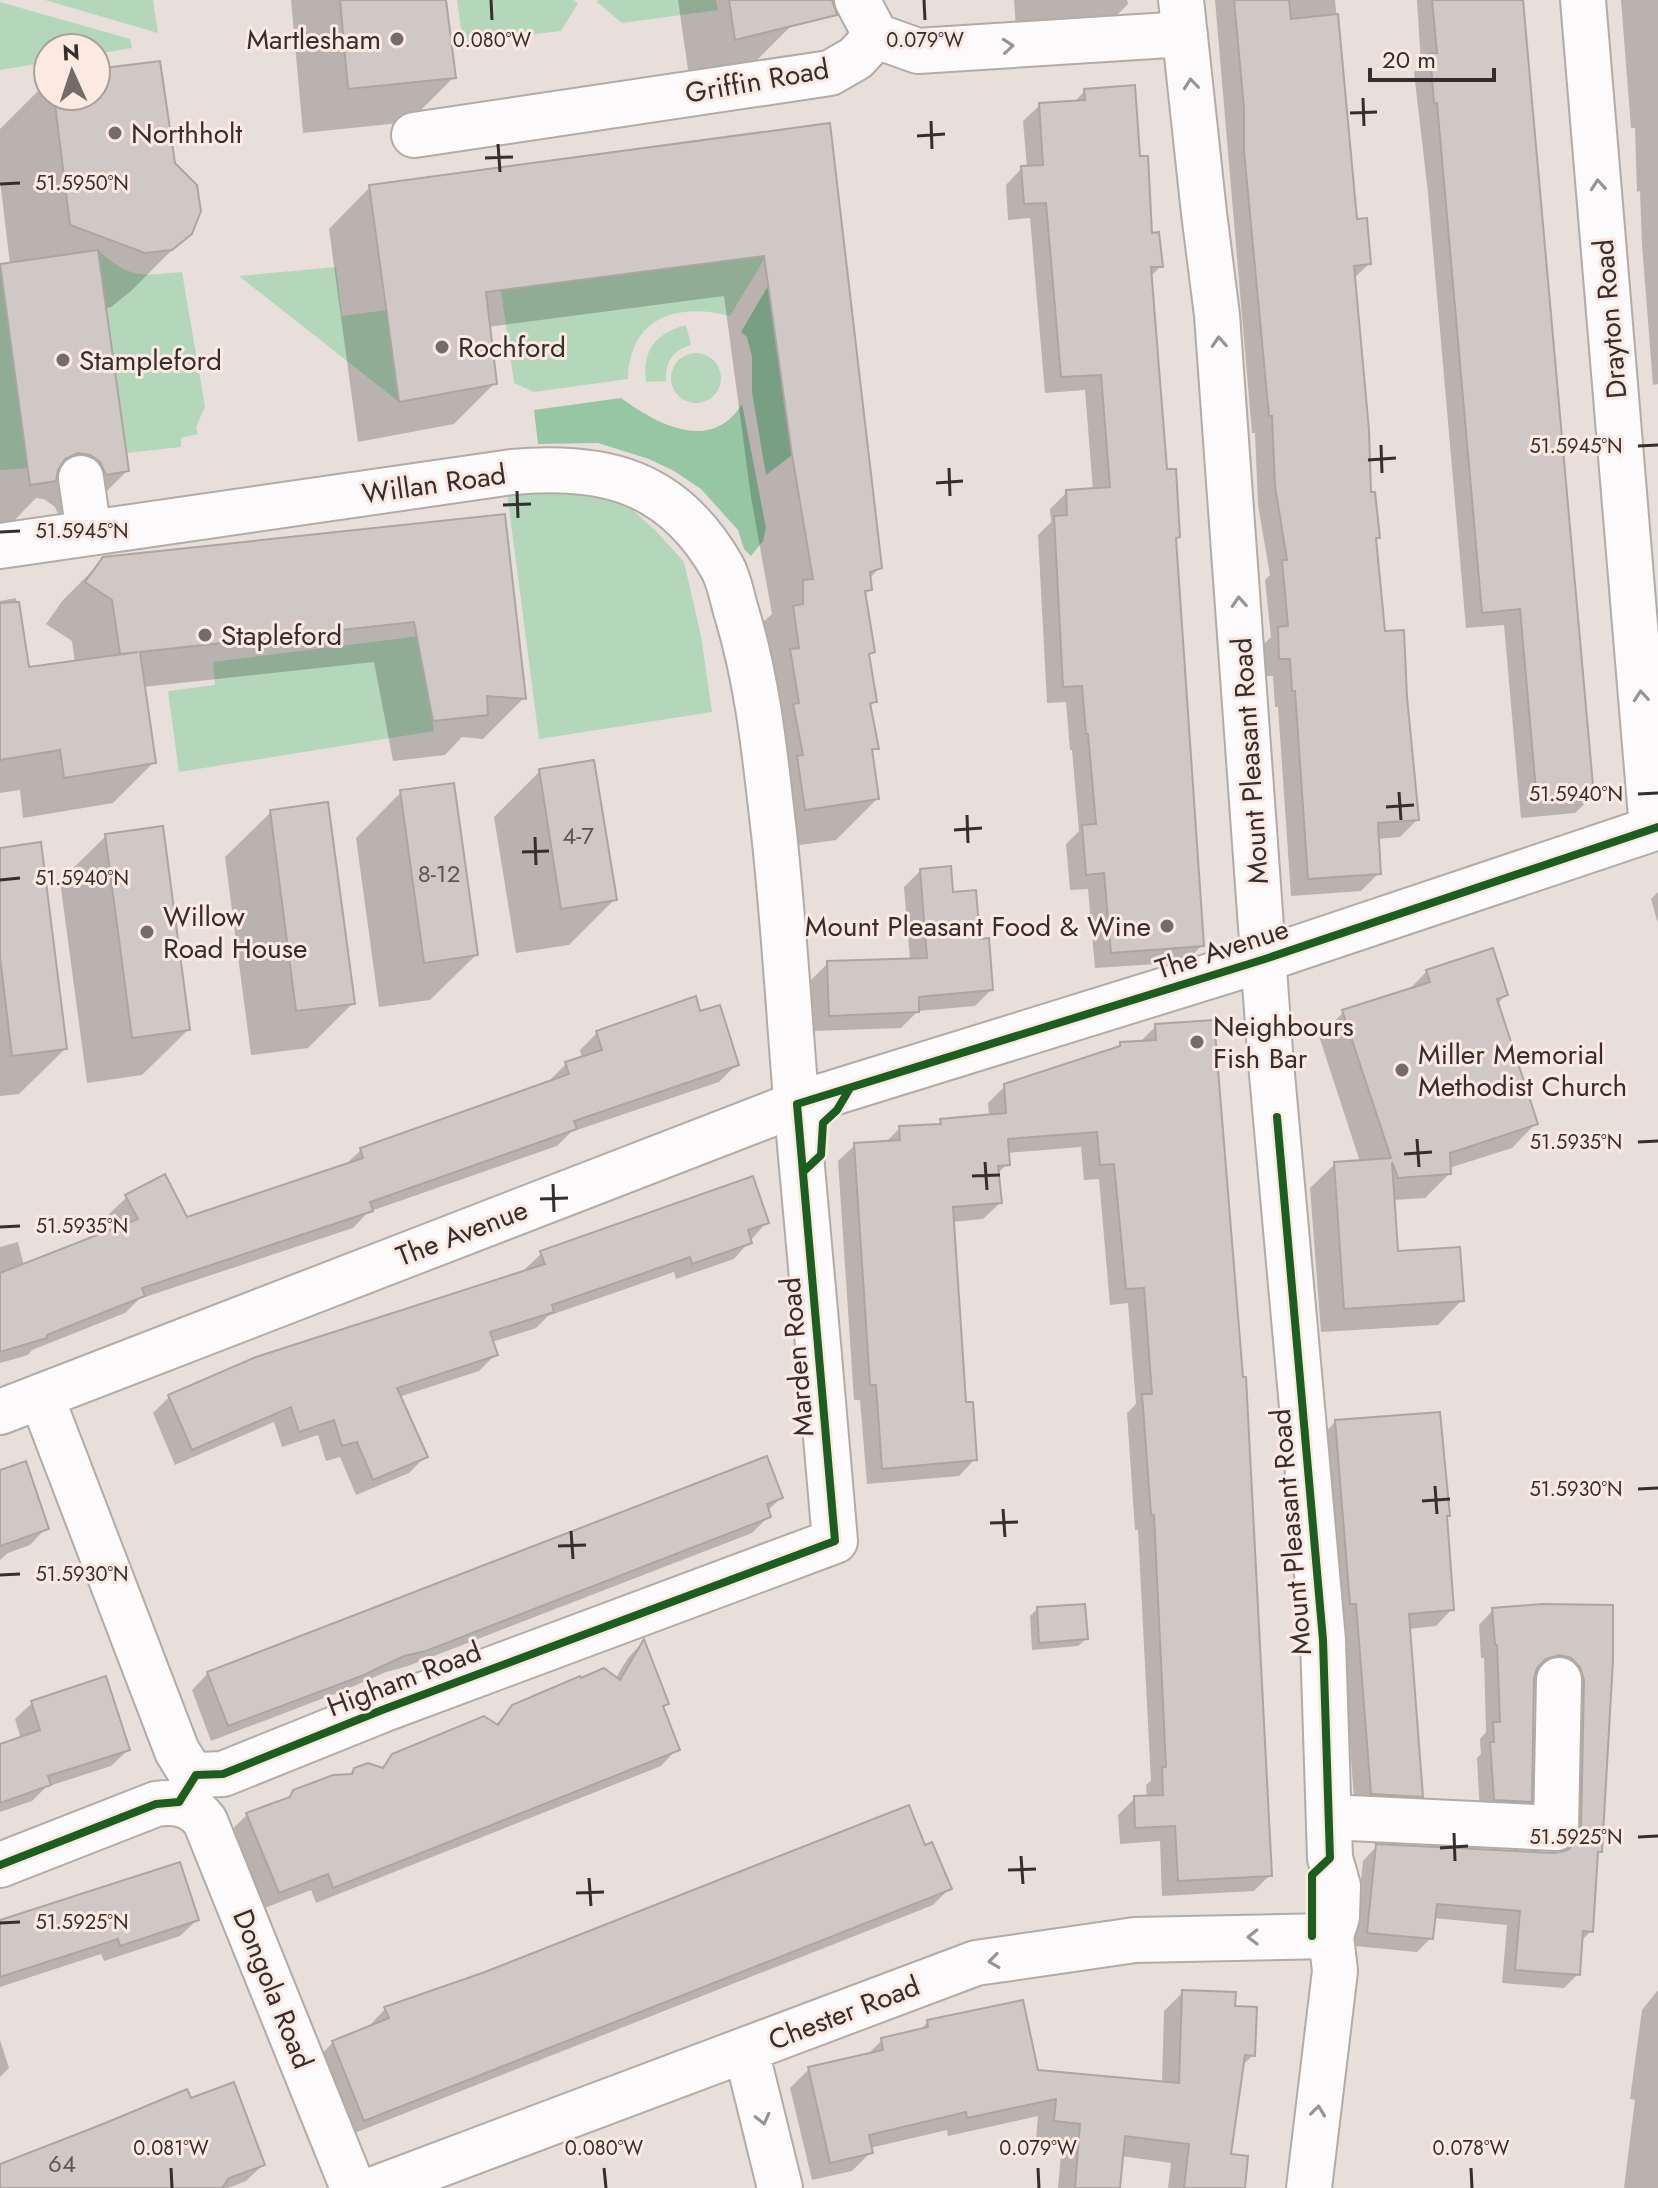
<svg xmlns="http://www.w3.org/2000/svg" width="1658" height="2188" viewBox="0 0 1658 2188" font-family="Jost,sans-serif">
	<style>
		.green { fill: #b4d7bb }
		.forest { fill: #97c6a5 }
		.shadow { fill: #0003 }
		.building { fill: #cfc8c4; stroke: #aca5a1; stroke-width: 2 }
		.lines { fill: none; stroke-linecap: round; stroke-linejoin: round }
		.minor-casing { stroke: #b2aba7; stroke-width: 48 }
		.minor { stroke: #fcfafa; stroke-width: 44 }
		.cycleway-casing { stroke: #fbe9e2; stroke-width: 13 }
		.cycleway { stroke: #1b5e20; stroke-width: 8 }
		.oneway { stroke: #989493 }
		.ticks { fill: none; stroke: #352e2c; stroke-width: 3 }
		.poi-dot { fill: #746c69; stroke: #fbe9e2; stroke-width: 3 }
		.labels { text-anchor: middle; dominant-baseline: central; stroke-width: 6; stroke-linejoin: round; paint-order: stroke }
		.number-label { font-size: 24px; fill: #5d5654 }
		.poi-label { font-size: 28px; fill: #352e2c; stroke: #fbe9e2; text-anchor: start }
		.street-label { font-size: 28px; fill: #352e2c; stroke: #fbe9e2 }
		.ticks-label { font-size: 20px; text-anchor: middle; fill: #352e2c; stroke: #fbe9e2; stroke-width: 6; stroke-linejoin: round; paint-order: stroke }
	</style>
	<rect width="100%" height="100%" fill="#e8dfdb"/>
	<!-- green -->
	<path class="green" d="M 45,0 L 153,0 L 158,33 Z
		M 457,0 L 573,0 L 578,3 L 561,31 L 463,43 Z
		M 598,0 L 716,0 L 718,10 L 622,23 L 597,2 Z
		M 0,2 L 130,39 L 132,48 L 96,54 L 96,48 L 48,48 L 48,62 L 0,70 Z
		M 98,250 C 130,279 140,276 182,272 L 205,407 L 196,427 L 198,434 L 181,438 L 181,447 L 127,453 Z
		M 766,256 L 730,316 C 678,302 629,317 628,379 L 534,392 L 514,383 L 501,290 Z
		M 336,267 L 342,316 L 386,310 L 399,402 L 239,276 Z
		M 0,268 L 28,468 L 0,470 Z
		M 686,325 L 691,345 C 673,350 665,362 666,381 L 646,382 C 642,350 655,334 686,325 Z
		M671 378a25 25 0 1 1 50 0a25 25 0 1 1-50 0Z
		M 546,481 L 571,494 L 626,504 L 657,532 L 684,562 L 701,636 L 712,712 L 539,739 L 506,485 Z
		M 420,636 L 434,731 L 179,772 L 168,691 L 215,685 L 213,662 Z"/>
	<!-- forest -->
	<path class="forest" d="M 768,286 L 792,455 L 766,475 L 752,392 L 752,357 L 747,337 L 741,332 Z
		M 621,398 C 657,424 711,454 742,404 L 766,528 L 763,541 L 751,556 L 744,549 L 738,530 L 701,489 L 674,471 L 649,459 L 598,443 L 538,444 L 534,410 Z"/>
	<!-- shadow -->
	<path class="shadow" d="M 291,0 L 444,0 L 454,77 L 409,122 L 303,133 Z
		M 678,0 L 789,0 L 793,24 L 747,70 L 690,84 Z
		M 1014,0 L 1127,0 L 1128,4 L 1111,21 L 1016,28 Z
		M 1215,0 L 1335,0 L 1355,221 L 1369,264 L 1353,279 L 1370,494 L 1378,537 L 1374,541 L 1383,633 L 1405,697 L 1417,820 L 1400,837 L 1377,839 L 1379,873 L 1361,891 L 1291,896 L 1278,707 L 1275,707 L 1273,676 L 1263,676 L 1262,646 L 1271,637 L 1265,580 L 1270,575 L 1258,505 L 1255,433 L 1252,433 Z
		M 1417,0 L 1521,0 L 1592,797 L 1575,813 L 1521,818 L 1504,625 L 1466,628 L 1428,193 L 1414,72 L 1421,65 Z
		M 1621,0 L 1658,0 L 1658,384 L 1653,385 L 1642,245 L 1640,191 L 1637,192 L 1635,128 L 1631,128 Z
		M 96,71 L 173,164 L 190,232 L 131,291 L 111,307 L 105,308 L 127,471 L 82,516 L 60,519 L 55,507 L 44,499 L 36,498 L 9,526 L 0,527 L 0,266 L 10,264 L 0,181 L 0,129 L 48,81 L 48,96 L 96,96 Z
		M 1085,91 L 1139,158 L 1150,235 L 1161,266 L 1150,277 L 1165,471 L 1178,536 L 1174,541 L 1202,945 L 1186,962 L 1095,968 L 1088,889 L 1070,890 L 1066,844 L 1079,831 L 1072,750 L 1070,750 L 1066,702 L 1047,703 L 1038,535 L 1051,522 L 1050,509 L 1067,492 L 1093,491 L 1085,390 L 1045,393 L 1030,218 L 1008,220 L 1006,185 L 1022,168 L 1027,168 L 1023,121 L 1040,105 L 1074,102 Z
		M 828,125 L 880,567 L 869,579 L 870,590 L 864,595 L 873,651 L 868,656 L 875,701 L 869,707 L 876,748 L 871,754 L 877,799 L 836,840 L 764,850 L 762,623 L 772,614 L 751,497 L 724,296 L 488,327 L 495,383 L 454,424 L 358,442 L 329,229 L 370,187 Z
		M 503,516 L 524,698 L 483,739 L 462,737 L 445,755 L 393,761 L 374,662 L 143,687 L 154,762 L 113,803 L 23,818 L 20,790 L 0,793 L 0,601 L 16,598 L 28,670 L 75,663 L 72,641 L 46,624 L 63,600 L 104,559 Z
		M 540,771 L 615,899 L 569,945 L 516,953 L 494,817 Z
		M 401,792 L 476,955 L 430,1000 L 379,1007 L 356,838 Z
		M 271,812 L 353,1003 L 308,1048 L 251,1055 L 225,857 Z
		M 106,836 L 188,1030 L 142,1075 L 87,1083 L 60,881 Z
		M 0,850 L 65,1049 L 19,1094 L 0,1096 Z
		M 920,871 L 951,894 L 978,942 L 991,990 L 975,1006 L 918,1011 L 901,1028 L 813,1031 L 811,980 L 828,963 L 910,960 L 904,887 Z
		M 1658,892 L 1658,924 L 1651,899 Z
		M 1427,971 L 1506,995 L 1497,1004 L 1536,1123 L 1512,1148 L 1449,1168 L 1449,1174 L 1425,1198 L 1393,1200 L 1396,1253 L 1462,1300 L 1438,1325 L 1321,1332 L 1310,1188 L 1335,1164 L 1360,1162 L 1319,1036 L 1344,1012 L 1407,992 Z
		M 699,1014 L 737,1064 L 719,1082 L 571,1132 L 557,1146 L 368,1212 L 353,1228 L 139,1299 L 125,1313 L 32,1350 L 28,1355 L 0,1363 L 0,1247 L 18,1242 L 24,1266 L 117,1229 L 109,1214 L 127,1197 L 186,1219 L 344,1166 L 361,1150 L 549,1081 L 566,1064 L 582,1058 L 580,1050 L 597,1033 Z
		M 1156,1026 L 1270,1875 L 1254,1891 L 1162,1896 L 1160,1841 L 1120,1844 L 1118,1815 L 1135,1798 L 1147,1798 L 1146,1785 L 1151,1781 L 1138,1530 L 1135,1530 L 1127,1413 L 1136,1404 L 1128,1303 L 1110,1305 L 1099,1179 L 1084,1180 L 1081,1147 L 1007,1153 L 1007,1164 L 997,1174 L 1000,1203 L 983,1219 L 952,1222 L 965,1405 L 975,1459 L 959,1476 L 867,1484 L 860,1400 L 854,1400 L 838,1161 L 855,1145 L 885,1143 L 900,1128 L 936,1126 L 941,1121 L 989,1117 L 988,1103 L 1005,1086 L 1115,1050 L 1121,1044 L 1139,1043 Z
		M 767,1222 L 734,1259 L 676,1279 L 674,1272 L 548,1316 L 536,1328 L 492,1342 L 495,1355 L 479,1371 L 399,1397 L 425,1457 L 409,1473 L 356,1495 L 340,1457 L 326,1461 L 318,1435 L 282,1447 L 274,1422 L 175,1465 L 153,1413 L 169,1397 L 526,1272 L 525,1269 L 542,1253 Z
		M 1335,1422 L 1445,1518 L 1452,1609 L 1436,1626 L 1408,1629 L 1421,1796 L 1405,1812 L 1355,1810 L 1340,1619 L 1319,1439 Z
		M 0,1472 L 46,1528 L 30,1545 L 8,1553 L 0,1560 Z
		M 781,1498 L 767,1511 L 769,1516 L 752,1533 L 408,1666 L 386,1672 L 345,1690 L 211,1741 L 192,1690 L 208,1673 Z
		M 1611,1607 L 1600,1852 L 1595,1856 L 1591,1931 L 1581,1941 L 1578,1974 L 1564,1988 L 1502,1983 L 1507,1925 L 1433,1918 L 1431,1938 L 1417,1952 L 1354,1946 L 1363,1861 L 1377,1846 L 1555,1855 L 1565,1853 L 1568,1844 L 1543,1668 L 1534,1671 L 1532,1678 L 1530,1801 L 1515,1815 L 1480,1813 L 1477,1758 L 1481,1754 L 1480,1739 L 1486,1732 L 1484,1658 L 1481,1658 L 1479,1625 L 1493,1610 Z
		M 1038,1608 L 1086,1639 L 1078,1646 L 1032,1650 L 1030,1616 Z
		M 643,1642 L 667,1703 L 662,1709 L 677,1749 L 661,1766 L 316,1903 L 311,1890 L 262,1909 L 230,1831 L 247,1815 L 284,1801 L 294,1791 L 348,1776 L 355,1769 L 380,1769 L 393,1756 L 495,1725 L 513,1707 L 615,1679 L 628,1658 Z
		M 32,1703 L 128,1750 L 111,1766 L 46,1787 L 32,1801 L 0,1812 L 0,1747 L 21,1739 L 15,1719 Z
		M 924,1847 L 949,1889 L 933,1905 L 347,2136 L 317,2059 L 333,2042 L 370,2028 L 369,2026 L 385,2009 Z
		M 197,1920 L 180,1936 L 104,1961 L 101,1954 L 0,1987 L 0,1923 Z
		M 1658,1990 L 1658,2188 L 1624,2188 L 1635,2100 L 1630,2099 L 1642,2010 Z
		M 1183,1992 L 1233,2008 L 1253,2055 L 1241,2067 L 1229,2156 L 1243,2188 L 1168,2188 L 1171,2163 L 1121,2156 L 1118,2188 L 1058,2188 L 1062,2142 L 1036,2139 L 1038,2116 L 948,2136 L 947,2130 L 870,2148 L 871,2152 L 852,2171 L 812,2180 L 790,2088 L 809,2069 L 866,2056 L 882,2040 L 918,2032 L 928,2022 L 1036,2072 L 1162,2083 L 1164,2011 Z
		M 0,2040 L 9,2068 L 0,2077 Z
		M 190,2100 L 263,2165 L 246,2181 L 228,2188 L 0,2188 L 0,2164 L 65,2139 Z"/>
	<!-- building -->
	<path class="building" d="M 340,0 L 446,0 L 456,78 L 348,89 Z
		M 729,0 L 832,0 L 837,15 L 735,40 Z
		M 1234,0 L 1289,0 L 1291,19 L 1338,14 L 1357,219 L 1367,218 L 1371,264 L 1354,266 L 1369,430 L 1371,492 L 1375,492 L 1380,538 L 1376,538 L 1385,631 L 1404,630 L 1407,697 L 1419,820 L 1378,823 L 1381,874 L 1308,879 L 1295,691 L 1292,691 L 1290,659 L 1279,659 L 1278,627 L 1288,626 L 1282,560 L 1287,560 L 1275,486 L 1272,416 L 1269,416 L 1244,151 L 1244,108 Z
		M 1432,0 L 1523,0 L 1594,797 L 1537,802 L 1520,609 L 1482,613 L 1437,103 L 1434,103 L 1430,53 L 1437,53 Z
		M 160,61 L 175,163 L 197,185 L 201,211 L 192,234 L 172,250 L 145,253 L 70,225 L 54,96 L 96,96 L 96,69 Z
		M 1135,85 L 1140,156 L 1148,156 L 1152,233 L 1159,232 L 1163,267 L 1151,267 L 1167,469 L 1176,469 L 1180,537 L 1176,538 L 1204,946 L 1111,953 L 1104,873 L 1086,875 L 1082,825 L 1096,824 L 1088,734 L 1086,734 L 1082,686 L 1063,687 L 1054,516 L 1067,515 L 1066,490 L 1110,487 L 1101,375 L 1061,377 L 1046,203 L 1024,204 L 1021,166 L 1043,165 L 1039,103 L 1085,100 L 1084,89 Z
		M 830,123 L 882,568 L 870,572 L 872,590 L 865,591 L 875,652 L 869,654 L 877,702 L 870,703 L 879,749 L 872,749 L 879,799 L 805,810 L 797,756 L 803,755 L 793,704 L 799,703 L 790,649 L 799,648 L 793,606 L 803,604 L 803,580 L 813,579 L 792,455 L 764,256 L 486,292 L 497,384 L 399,402 L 369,185 Z
		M 98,250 L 129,471 L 106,475 L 100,462 L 90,455 L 78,453 L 65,459 L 58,470 L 56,481 L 30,485 L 0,264 Z
		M 505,514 L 526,699 L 487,696 L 488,715 L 433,721 L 414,622 L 140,652 L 156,763 L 64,778 L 60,750 L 0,760 L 0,603 L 19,602 L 29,667 L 138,652 L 120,654 L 112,600 L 85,582 L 103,557 Z
		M 594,760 L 617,900 L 561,909 L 539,769 Z
		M 454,783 L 478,955 L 424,963 L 400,790 Z
		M 328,802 L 355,1004 L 296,1011 L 270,810 Z
		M 163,826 L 190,1030 L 132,1038 L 105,834 Z
		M 41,842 L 67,1049 L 12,1056 L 0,957 L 0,848 Z
		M 951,866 L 953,892 L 976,890 L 980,939 L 989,938 L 993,990 L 919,997 L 919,1012 L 829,1016 L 827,961 L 927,958 L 920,869 Z
		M 1493,948 L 1508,995 L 1497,999 L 1538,1124 L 1450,1153 L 1451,1174 L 1398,1178 L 1392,1162 L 1398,1251 L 1460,1247 L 1464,1301 L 1344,1309 L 1334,1162 L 1391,1158 L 1342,1010 L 1430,982 L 1426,970 Z
		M 696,996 L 700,1011 L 720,1005 L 739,1065 L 574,1121 L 577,1129 L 370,1202 L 373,1211 L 142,1288 L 145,1296 L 47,1335 L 47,1338 L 0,1352 L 0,1273 L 138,1219 L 125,1195 L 165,1174 L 187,1217 L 363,1158 L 360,1148 L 569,1074 L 565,1062 L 602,1050 L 596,1031 Z
		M 1214,1020 L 1243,1377 L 1246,1377 L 1272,1876 L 1178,1881 L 1175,1826 L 1135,1828 L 1134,1796 L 1163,1795 L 1162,1767 L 1166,1767 L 1154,1515 L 1151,1515 L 1142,1394 L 1152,1394 L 1144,1288 L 1126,1289 L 1114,1164 L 1100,1165 L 1097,1132 L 1008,1139 L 1010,1165 L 998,1166 L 1002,1203 L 953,1207 L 966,1402 L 973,1402 L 977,1460 L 882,1469 L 876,1385 L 870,1385 L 854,1143 L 900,1140 L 899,1126 L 941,1124 L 940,1119 L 1006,1113 L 1004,1084 L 1120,1046 L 1120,1042 L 1156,1040 L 1155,1024 Z
		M 753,1176 L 769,1223 L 748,1230 L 752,1243 L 692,1264 L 690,1257 L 552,1305 L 554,1312 L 490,1332 L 498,1355 L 397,1388 L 428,1457 L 373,1480 L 357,1442 L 342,1446 L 334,1420 L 299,1432 L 291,1407 L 192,1450 L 168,1395 L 256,1357 L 545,1264 L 540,1251 Z
		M 1440,1412 L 1450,1516 L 1447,1516 L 1454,1610 L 1409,1614 L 1423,1797 L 1371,1794 L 1356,1604 L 1350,1604 L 1335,1420 Z
		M 767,1456 L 783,1498 L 767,1504 L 771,1517 L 426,1651 L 404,1656 L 364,1675 L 228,1726 L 207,1672 Z
		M 26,1461 L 49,1529 L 0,1546 L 0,1470 Z
		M 1085,1604 L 1088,1639 L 1039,1643 L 1037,1607 Z
		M 1542,1604 L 1613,1605 L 1613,1660 L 1602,1852 L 1598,1852 L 1593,1932 L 1583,1931 L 1580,1975 L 1515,1970 L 1520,1911 L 1437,1904 L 1433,1939 L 1367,1933 L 1376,1844 L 1555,1853 L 1568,1850 L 1578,1840 L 1581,1828 L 1584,1680 L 1580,1667 L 1571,1658 L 1559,1655 L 1546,1659 L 1537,1668 L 1534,1679 L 1532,1802 L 1494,1800 L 1490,1742 L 1494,1742 L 1493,1722 L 1500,1722 L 1497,1645 L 1495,1645 L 1492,1608 Z
		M 644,1639 L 669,1704 L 663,1706 L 680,1750 L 333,1888 L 328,1874 L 279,1893 L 246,1813 L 290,1797 L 293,1790 L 333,1775 L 352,1774 L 354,1768 L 368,1763 L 383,1768 L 392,1754 L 484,1716 L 498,1725 L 512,1705 L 580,1676 L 581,1678 L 604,1668 L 620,1680 Z
		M 106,1676 L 130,1750 L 48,1776 L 51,1785 L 0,1803 L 0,1744 L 40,1730 L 31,1701 Z
		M 909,1805 L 925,1845 L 932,1842 L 952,1889 L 364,2121 L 332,2041 L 389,2018 L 384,2007 L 485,1972 Z
		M 180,1862 L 199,1920 L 120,1946 L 118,1939 L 0,1977 L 0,1920 Z
		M 1182,1990 L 1236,1992 L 1235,2006 L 1257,2007 L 1255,2056 L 1245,2055 L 1231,2154 L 1248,2156 L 1245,2188 L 1184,2188 L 1189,2144 L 1125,2136 L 1120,2188 L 1075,2188 L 1080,2124 L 1054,2121 L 1056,2099 L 967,2118 L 966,2112 L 869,2135 L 873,2153 L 830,2163 L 808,2067 L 883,2050 L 881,2038 L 928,2027 L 927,2020 L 1023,2000 L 1038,2070 L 1179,2083 Z
		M 234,2082 L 265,2165 L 229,2178 L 222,2188 L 0,2188 L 0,2164 L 103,2124 L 187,2089 L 191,2098 Z"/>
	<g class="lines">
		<defs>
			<path id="minor" d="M 857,0 L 876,36
				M 1181,0 L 1204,213 L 1217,315 L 1270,1052 L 1323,1640 L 1330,1858 L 1338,1886 L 1337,1917 L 1331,1936 L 1335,1971 L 1309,2188
				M 1583,0 L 1652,829
				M 876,36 L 918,51 L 1185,34
				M 414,135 L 830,73 L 856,58 L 876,36
				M 81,478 L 89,533
				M 0,546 L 512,472 C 605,464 673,481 722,567 C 730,581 732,599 737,614 C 759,687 765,757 774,833 C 785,933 790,1034 799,1134 C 811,1270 824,1405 835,1541 L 382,1710 L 223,1774 L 196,1775 L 188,1769 L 177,1751 L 41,1396
				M 0,1412 L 797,1104 L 1265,959 L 1658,827
				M 1329,1817 L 1556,1828 L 1559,1680
				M 0,1865 L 156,1804 C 176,1801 192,1804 205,1821 L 353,2188
				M 746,2050 L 780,2188
				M 377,2188 L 976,1963 L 1135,1940 L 1331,1936"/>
		</defs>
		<!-- minor casing -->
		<use href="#minor" class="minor-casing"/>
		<!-- minor -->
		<use href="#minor" class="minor"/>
		<defs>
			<path id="cycleway" d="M 1277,1117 L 1323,1640 L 1330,1858 L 1312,1875 L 1312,1936
				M 804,1171 L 821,1155 L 823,1123 L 837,1110 L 850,1088
				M 0,1865 L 156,1804 L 179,1802 L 196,1775 L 223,1774 L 382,1710 L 835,1541 L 797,1104 L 1265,959 L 1658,827"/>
		</defs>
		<!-- cycleway casing -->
		<use href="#cycleway" class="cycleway-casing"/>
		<!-- cycleway -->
		<use href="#cycleway" class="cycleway"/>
	</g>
	<!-- one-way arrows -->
	<defs><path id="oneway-chevron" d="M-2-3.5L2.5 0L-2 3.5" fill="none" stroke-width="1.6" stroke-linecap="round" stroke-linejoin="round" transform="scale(2)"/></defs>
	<g class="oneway">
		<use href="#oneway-chevron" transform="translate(1008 46) rotate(-5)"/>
		<use href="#oneway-chevron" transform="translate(1191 84) rotate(-96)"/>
		<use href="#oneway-chevron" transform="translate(1598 185) rotate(-95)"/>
		<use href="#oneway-chevron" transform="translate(1219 342) rotate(-94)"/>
		<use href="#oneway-chevron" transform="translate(1239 602) rotate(-94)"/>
		<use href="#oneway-chevron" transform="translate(1641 696) rotate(-95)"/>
		<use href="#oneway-chevron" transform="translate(1253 1937) rotate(179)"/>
		<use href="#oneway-chevron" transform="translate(994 1961) rotate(172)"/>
		<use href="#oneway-chevron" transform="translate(1318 2111) rotate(-83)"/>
		<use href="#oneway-chevron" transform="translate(763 2119) rotate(76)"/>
	</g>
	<!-- ticks -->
	<path class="ticks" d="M 491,0 L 492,20M 924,0 L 925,20M 1363,98 L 1364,126M 1350,113 L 1377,112M 931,121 L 932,149M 917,136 L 945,134M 498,144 L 500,172M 485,158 L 513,157M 0,184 L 20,183M 1381,445 L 1382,473M 1638,446 L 1658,445M 1368,460 L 1396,458M 949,468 L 950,496M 936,483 L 963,481M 517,491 L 518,518M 503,505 L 531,504M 0,532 L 20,531M 1399,792 L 1401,820M 1638,794 L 1658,793M 1386,807 L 1414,805M 967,815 L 968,843M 954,830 L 982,828M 535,837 L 536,865M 522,852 L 549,851M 0,880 L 20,878M 1417,1139 L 1419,1167M 1638,1142 L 1658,1141M 1404,1154 L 1432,1152M 985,1162 L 987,1190M 972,1176 L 1000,1175M 553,1184 L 554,1212M 540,1199 L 568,1198M 0,1227 L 20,1226M 1435,1486 L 1437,1514M 1638,1489 L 1658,1488M 1422,1501 L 1450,1499M 1003,1509 L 1005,1537M 990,1523 L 1018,1522M 571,1531 L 573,1559M 558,1546 L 586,1545M 0,1575 L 20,1574M 1454,1833 L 1455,1861M 1638,1837 L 1658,1836M 1440,1848 L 1468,1846M 1021,1856 L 1023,1884M 1008,1870 L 1036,1869M 589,1878 L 591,1906M 576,1893 L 604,1892M 0,1923 L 20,1922M 171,2168 L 172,2188M 604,2168 L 606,2188M 1038,2168 L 1039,2188M 1471,2168 L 1472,2188"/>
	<!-- markers -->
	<g class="poi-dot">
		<circle cx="397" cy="39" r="8"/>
		<circle cx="115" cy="133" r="8"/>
		<circle cx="442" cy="347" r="8"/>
		<circle cx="63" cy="360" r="8"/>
		<circle cx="205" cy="635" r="8"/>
		<circle cx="1167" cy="926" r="8"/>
		<circle cx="147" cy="932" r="8"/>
		<circle cx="1197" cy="1042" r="8"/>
		<circle cx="1402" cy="1070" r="8"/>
	</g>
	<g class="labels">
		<!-- number labels -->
		<g class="number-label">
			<text x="578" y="835">4-7</text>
			<text x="439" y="873">8-12</text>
			<text x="62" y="2163">64</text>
		</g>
		<!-- poi labels -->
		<g class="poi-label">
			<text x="381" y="39" text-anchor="end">Martlesham</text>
			<text x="131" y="133">Northholt</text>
			<text x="458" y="347">Rochford</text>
			<text x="79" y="360">Stampleford</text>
			<text x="221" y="635">Stapleford</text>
			<text x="163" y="916">Willow<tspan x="163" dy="32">Road House</tspan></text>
			<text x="1151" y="926" text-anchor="end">Mount Pleasant Food &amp; Wine</text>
			<text x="1213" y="1026">Neighbours<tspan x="1213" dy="32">Fish Bar</tspan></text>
			<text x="1418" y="1054">Miller Memorial<tspan x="1418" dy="32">Methodist Church</tspan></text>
		</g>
		<!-- street labels -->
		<g class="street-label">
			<text transform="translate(757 81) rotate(-10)">Griffin Road</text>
			<text transform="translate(1610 319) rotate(-95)">Drayton Road</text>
			<text transform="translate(434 484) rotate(-8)">Willan Road</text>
			<text transform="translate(1250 761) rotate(-94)">Mount Pleasant Road</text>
			<text transform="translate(1222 949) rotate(-18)">The Avenue</text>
			<text transform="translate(462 1233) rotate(-21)">The Avenue</text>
			<text transform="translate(797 1357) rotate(-95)">Marden Road</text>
			<text transform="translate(1291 1532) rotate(-95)">Mount Pleasant Road</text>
			<text transform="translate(404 1679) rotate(-21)">Higham Road</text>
			<text transform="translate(273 1989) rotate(68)">Dongola Road</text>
			<text transform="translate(844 2013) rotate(-21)">Chester Road</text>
		</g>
	</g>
	<g class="ticks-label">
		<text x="492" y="47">0.080°W</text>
		<text x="925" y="47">0.079°W</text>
		<text x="82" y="190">51.5950°N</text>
		<text x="1576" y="453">51.5945°N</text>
		<text x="82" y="538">51.5945°N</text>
		<text x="1576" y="801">51.5940°N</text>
		<text x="82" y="885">51.5940°N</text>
		<text x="1576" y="1149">51.5935°N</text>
		<text x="82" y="1233">51.5935°N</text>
		<text x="1576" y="1496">51.5930°N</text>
		<text x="82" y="1581">51.5930°N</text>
		<text x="1576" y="1844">51.5925°N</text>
		<text x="82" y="1929">51.5925°N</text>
		<text x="171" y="2155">0.081°W</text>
		<text x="604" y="2155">0.080°W</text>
		<text x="1038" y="2155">0.079°W</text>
		<text x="1471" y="2155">0.078°W</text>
	</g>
	<!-- north arrow -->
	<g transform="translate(72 72) rotate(357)"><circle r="38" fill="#fbe9e2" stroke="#ac9e99" stroke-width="2"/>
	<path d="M0-6L14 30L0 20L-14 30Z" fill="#746c69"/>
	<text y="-12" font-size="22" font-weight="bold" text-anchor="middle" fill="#352e2c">N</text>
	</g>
	<!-- scale -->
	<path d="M1370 68v12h124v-12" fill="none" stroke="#352e2c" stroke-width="4"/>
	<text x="1382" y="68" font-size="24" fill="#352e2c" stroke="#fbe9e2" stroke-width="6" paint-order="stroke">20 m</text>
</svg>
